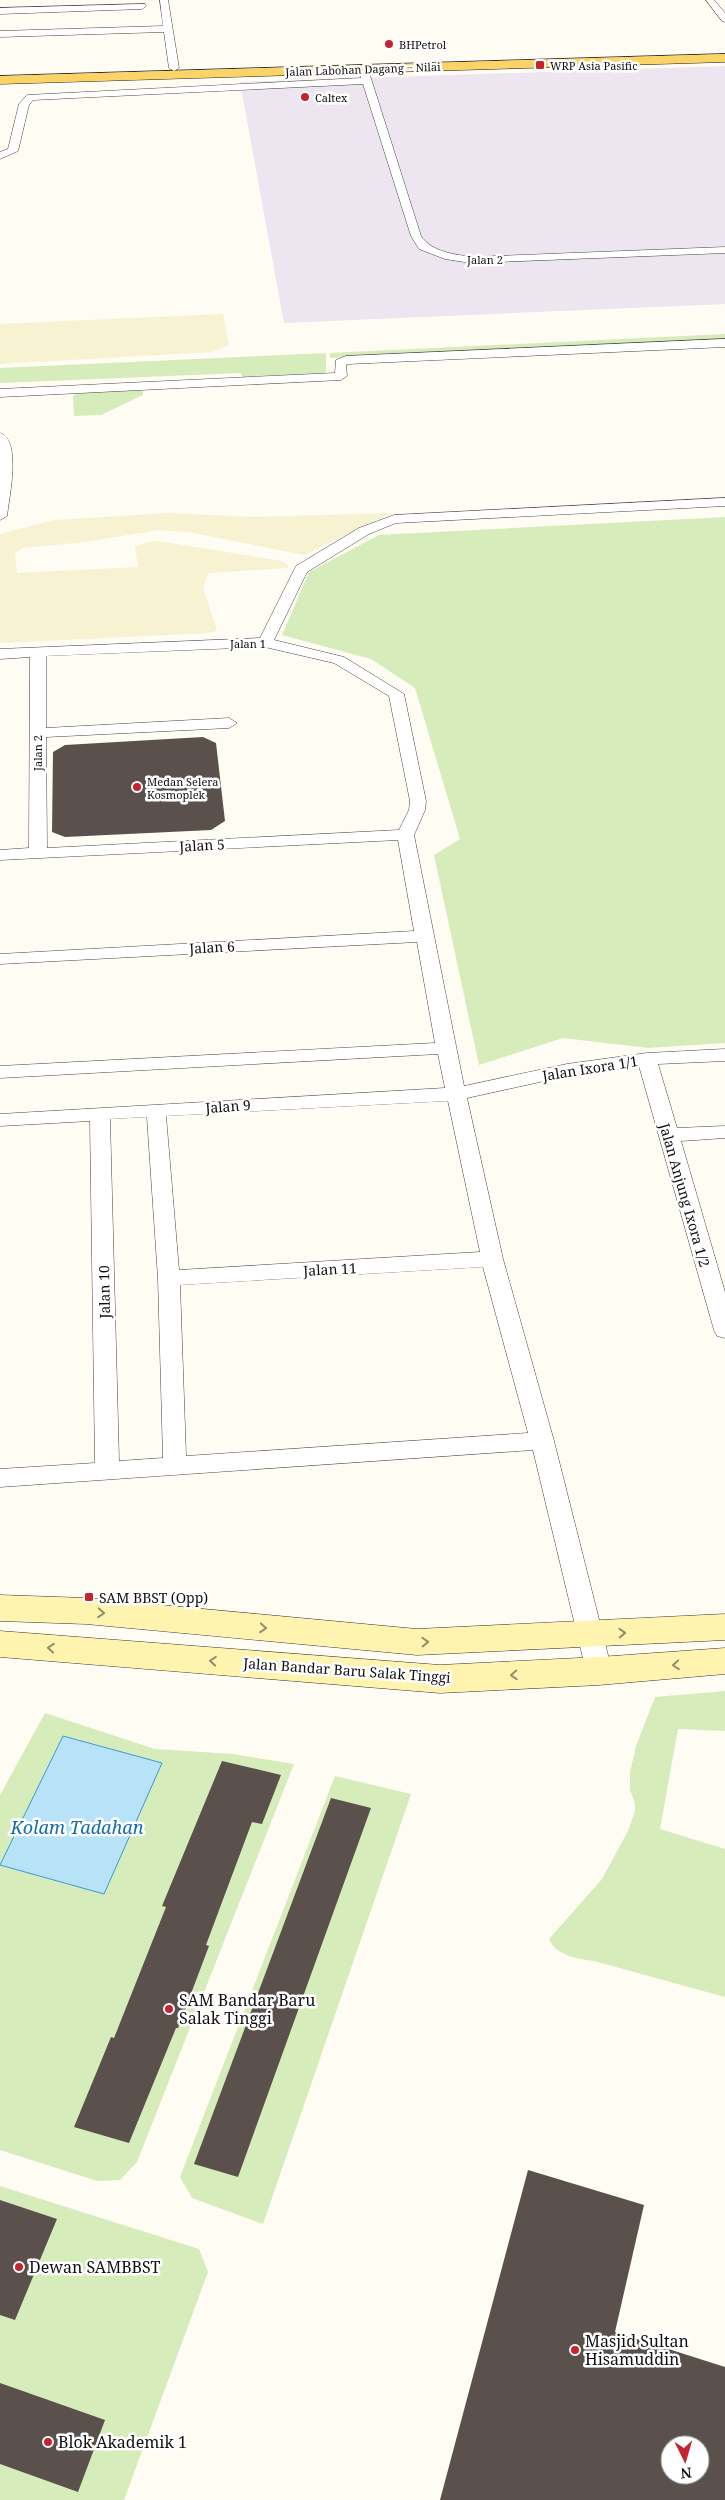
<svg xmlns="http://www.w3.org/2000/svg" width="725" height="2500" viewBox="0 0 725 2500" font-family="'Noto Serif',serif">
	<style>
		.industrial { fill: #ede5ef }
		.farmland { fill: #f6f2d2 }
		.green { fill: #d6ecbb }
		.water { fill: #b7e2f8; stroke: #3b9ad2 }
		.building { fill: #5a514c; fill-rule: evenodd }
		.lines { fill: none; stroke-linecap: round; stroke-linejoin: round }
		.minor-casing { stroke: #434343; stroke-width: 1 }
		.secondary-casing { stroke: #323232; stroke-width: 1 }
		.primary-casing { stroke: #212121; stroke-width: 1 }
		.minor { fill: #fff; fill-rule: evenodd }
		.secondary { fill: #fff4af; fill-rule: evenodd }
		.primary { fill: #fcd367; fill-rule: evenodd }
		.oneway { stroke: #938d67 }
		.poi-dot { fill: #c6232f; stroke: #fff; stroke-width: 2 }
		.labels { text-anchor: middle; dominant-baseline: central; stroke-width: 5; stroke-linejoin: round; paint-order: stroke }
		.far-poi-label { font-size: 11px; fill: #101010; stroke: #fff; text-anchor: start }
		.far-street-label { font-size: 11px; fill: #101010; stroke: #fff }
		.street-label { font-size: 14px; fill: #101010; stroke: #fff }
		.poi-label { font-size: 14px; fill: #101010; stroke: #fff; text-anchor: start }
		.near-poi-label { font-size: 16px; fill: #101010; stroke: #fff; text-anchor: start }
		.near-water-label { font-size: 18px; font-style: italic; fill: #146ca8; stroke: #fff }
	</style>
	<rect width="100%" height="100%" fill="#fffcf4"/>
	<!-- industrial -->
	<path class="industrial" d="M 725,66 L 725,304 L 284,323 L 240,82 Z"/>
	<!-- farmland -->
	<path class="farmland" d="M 223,314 L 229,345 L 212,352 L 0,364 L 0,324 Z
		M 170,513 L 254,517 L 391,513 L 304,555 L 189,532 L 159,530 L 85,542 L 22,548 L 15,553 L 17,573 L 138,567 L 135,547 L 148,542 L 158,541 L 282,561 L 288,565 L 288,568 L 209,573 L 203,587 L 217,631 L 209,633 L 0,643 L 0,534 L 54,520 Z"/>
	<!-- green -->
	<path class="green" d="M 725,334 L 725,340 L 330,358 L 330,353 Z
		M 326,353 L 326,374 L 242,378 L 241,373 L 0,383 L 0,368 Z
		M 139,390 L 143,391 L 143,395 L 101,415 L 74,416 L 73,396 L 81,392 Z
		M 725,517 L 725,1043 L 648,1048 L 563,1038 L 479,1065 L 434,855 L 460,839 L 415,688 L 371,659 L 282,635 L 309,572 L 379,535 Z
		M 725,1691 L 725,1731 L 678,1729 L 660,1829 L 725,1849 L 725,1997 L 594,1961 C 579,1959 556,1956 549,1939 L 602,1879 L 628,1831 L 635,1811 L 635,1803 L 630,1790 L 630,1772 L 636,1746 L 655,1697 Z
		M 45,1713 L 155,1749 L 233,1754 L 294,1764 L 137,2162 L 120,2180 L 97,2181 L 0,2150 L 0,1795 Z
		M 335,1776 L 411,1794 L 263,2224 L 192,2198 L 180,2177 Z
		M 0,2186 L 199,2249 L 208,2272 L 124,2500 L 0,2500 Z"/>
	<!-- water -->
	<path class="water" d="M 63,1736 L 162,1763 L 104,1894 L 0,1865 Z"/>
	<!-- building -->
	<path class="building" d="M 203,737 L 216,743 L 225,821 L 211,830 L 65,837 L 52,832 L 53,752 L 65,745 Z
		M 222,1761 L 281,1775 L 262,1824 L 252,1822 L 206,1945 L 209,1946 L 178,2028 L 176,2028 L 129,2143 L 74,2127 L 111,2037 L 114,2038 L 166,1907 L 162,1906 Z
		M 331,1798 L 371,1808 L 238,2177 L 194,2164 Z
		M 528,2170 L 644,2205 L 615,2332 L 725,2367 L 725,2500 L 440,2500 ZM 670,2445 L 700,2445 L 700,2475 L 670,2475 Z
		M 0,2200 L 57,2219 L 15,2320 L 0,2315 Z
		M 0,2383 L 105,2420 L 78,2492 L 0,2464 Z"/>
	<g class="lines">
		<defs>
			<path id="minor" d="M 160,0 L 168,0 L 179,68 L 174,71 L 169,68 L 164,32 L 0,37 L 0,31 L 163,26 Z
				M 706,0 L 714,0 L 725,13 L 725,22 L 722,21 Z
				M 145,4 L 146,6 L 142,9 L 0,14 L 0,8 Z
				M 363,66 L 368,69 L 421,236 C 432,252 453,254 471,257 L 725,247 L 725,253 L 471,263 L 445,259 L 419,249 L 411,236 L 363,84 L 33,100 L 29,105 L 18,151 L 0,159 L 0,152 L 8,149 L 19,104 L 27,95 L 361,78 L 358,69 Z
				M 725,339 L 725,347 L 348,364 L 346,365 L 347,376 L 341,380 L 0,397 L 0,389 L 335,373 L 336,360 L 346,356 Z
				M 0,433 C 22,439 9,498 7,516 L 0,520 Z
				M 725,498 L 725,506 L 396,523 L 369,534 L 307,572 L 274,640 L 344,657 L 404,694 L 426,801 L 425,810 L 414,835 L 464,1086 L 567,1064 L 647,1053 L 725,1049 L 725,1061 L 658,1064 L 677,1128 L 725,1126 L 725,1138 L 681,1141 L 725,1292 L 725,1338 L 717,1336 L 714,1330 L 639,1066 L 567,1076 L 467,1098 L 503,1259 L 554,1441 L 612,1671 L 608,1678 L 599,1681 L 590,1678 L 586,1671 L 533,1450 L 0,1487 L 0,1469 L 95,1463 L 90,1121 L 0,1126 L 0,1114 L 445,1088 L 438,1054 L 0,1078 L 0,1066 L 435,1043 L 417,942 L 0,964 L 0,954 L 414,931 L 398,840 L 0,860 L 0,850 L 29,848 L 30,657 L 0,659 L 0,649 L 260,638 L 296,566 L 359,528 L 394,515 ZM 265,647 L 334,663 L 389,696 L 410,801 L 409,810 L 399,830 L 47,848 L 46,737 L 229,728 L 237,723 L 229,718 L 46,728 L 46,656 ZM 448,1101 L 480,1252 L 179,1270 L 166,1116 ZM 147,1117 L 158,1278 L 163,1458 L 119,1461 L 110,1119 ZM 483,1267 L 528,1433 L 186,1456 L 180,1285 Z"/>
			<path id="secondary" d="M 0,1595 L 86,1598 L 417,1629 L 725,1614 L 725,1640 L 417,1655 L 86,1624 L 0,1621 Z
				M 0,1631 L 440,1665 L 599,1657 L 725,1648 L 725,1674 L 599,1685 L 440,1693 L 0,1657 Z"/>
			<path id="primary" d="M 725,54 L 725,62 L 0,84 L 0,76 Z"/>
		</defs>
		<!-- minor casing -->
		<use href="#minor" class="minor-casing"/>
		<!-- secondary casing -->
		<use href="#secondary" class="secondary-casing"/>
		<!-- primary casing -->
		<use href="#primary" class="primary-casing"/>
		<!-- minor -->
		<use href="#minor" class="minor"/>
		<!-- secondary -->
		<use href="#secondary" class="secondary"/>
		<!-- primary -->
		<use href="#primary" class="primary"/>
	</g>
	<!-- one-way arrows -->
	<defs><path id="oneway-chevron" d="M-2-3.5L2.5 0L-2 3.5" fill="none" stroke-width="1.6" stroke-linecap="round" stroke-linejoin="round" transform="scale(1.25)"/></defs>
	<g class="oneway">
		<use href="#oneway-chevron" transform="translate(101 1613) rotate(5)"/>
		<use href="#oneway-chevron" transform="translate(263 1628) rotate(5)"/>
		<use href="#oneway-chevron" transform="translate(622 1633) rotate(-2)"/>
		<use href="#oneway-chevron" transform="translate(425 1642) rotate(-2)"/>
		<use href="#oneway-chevron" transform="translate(51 1648) rotate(-175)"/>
		<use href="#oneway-chevron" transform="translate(213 1661) rotate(-175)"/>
		<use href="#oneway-chevron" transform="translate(676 1665) rotate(175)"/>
		<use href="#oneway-chevron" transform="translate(514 1675) rotate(177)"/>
	</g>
	<!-- markers -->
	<g class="poi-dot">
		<circle cx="389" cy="44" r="5"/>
		<rect x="535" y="60" width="10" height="10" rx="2.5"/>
		<circle cx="305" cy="97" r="5"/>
		<circle cx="137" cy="787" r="5"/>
		<rect x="84" y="1592" width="10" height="10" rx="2.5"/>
		<circle cx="169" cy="2009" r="5"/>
		<circle cx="19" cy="2267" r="5"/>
		<circle cx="575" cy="2350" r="5"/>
		<circle cx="48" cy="2442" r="5"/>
	</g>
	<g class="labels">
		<!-- far-poi labels -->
		<g class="far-poi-label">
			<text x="399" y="44">BHPetrol</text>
			<text x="550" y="65">WRP Asia Pasific</text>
			<text x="315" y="97">Caltex</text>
			<text x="147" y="781">Medan Selera<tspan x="147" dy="13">Kosmoplek</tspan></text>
		</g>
		<!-- far-street labels -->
		<g class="far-street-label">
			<text transform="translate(363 69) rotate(-2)">Jalan Labohan Dagang ‒ Nilai</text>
			<text x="485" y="259">Jalan 2</text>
			<text x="248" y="643">Jalan 1</text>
			<text transform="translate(37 753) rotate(-90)">Jalan 2</text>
		</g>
		<!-- street labels -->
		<g class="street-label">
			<text transform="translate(202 845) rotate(-3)">Jalan 5</text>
			<text transform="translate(212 947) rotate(-3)">Jalan 6</text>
			<text transform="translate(590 1068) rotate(-9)">Jalan Ixora 1/1</text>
			<text transform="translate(228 1106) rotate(-4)">Jalan 9</text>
			<text transform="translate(685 1195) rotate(74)">Jalan Anjung Ixora 1/2</text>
			<text transform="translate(330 1269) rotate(-3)">Jalan 11</text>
			<text transform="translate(104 1292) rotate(-91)">Jalan 10</text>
			<text transform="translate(347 1670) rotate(4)">Jalan Bandar Baru Salak Tinggi</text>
		</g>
		<!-- poi labels -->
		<g class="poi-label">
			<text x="99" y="1597">SAM BBST (Opp)</text>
		</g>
		<!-- near-poi labels -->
		<g class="near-poi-label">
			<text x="179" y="2000">SAM Bandar Baru<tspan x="179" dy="18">Salak Tinggi</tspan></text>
			<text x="29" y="2267">Dewan SAMBBST</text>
			<text x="585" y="2341">Masjid Sultan<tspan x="585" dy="18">Hisamuddin</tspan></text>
			<text x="58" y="2442">Blok Akademik 1</text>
		</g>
		<!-- near-water labels -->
		<g class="near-water-label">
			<text x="77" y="1827">Kolam Tadahan</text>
		</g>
	</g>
	<!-- north arrow -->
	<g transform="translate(685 2460) rotate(175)"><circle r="24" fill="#ffffff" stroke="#9f9f9f"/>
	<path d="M0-4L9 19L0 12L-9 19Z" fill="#c6232f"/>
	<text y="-8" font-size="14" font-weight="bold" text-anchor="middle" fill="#101010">N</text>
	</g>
</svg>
